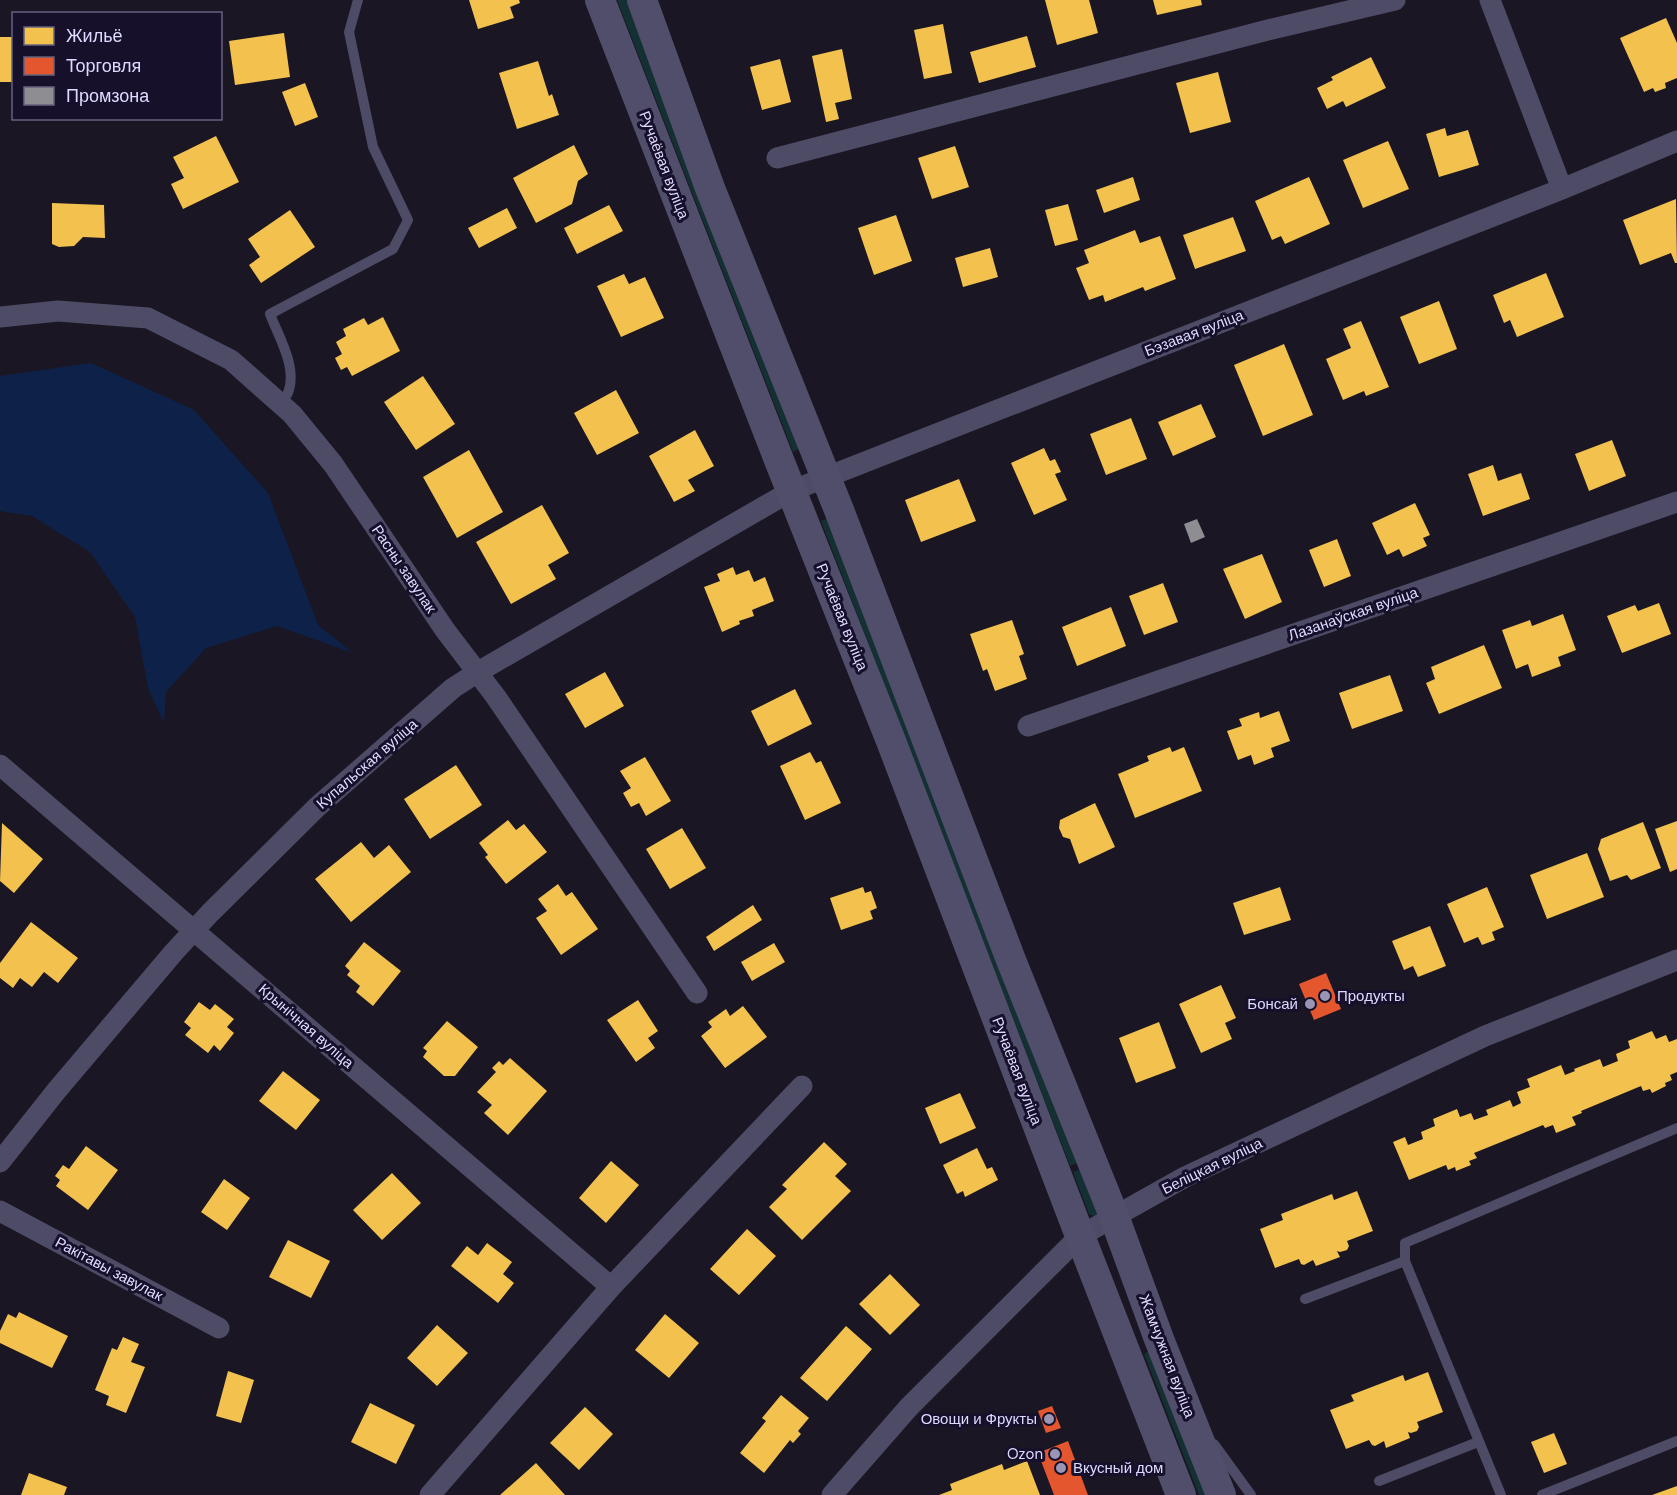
<svg xmlns="http://www.w3.org/2000/svg" width="1677" height="1495" viewBox="0 0 1677 1495" font-family="'DM Sans',sans-serif">
	<style>
		.green { fill: #143032 }
		.water { fill: #0e2249 }
		.homes { fill: #f2c14e }
		.shops { fill: #e4572e }
		.industry { fill: #8d8d92 }
		.lines { fill: none; stroke-linecap: round; stroke-linejoin: round }
		.lane { stroke: #4d4b65; stroke-width: 10 }
		.street { stroke: #4d4b65; stroke-width: 21 }
		.secondary { stroke: #514e6b; stroke-width: 30 }
		.poi-dot { fill: #9a95b2; stroke: #16102a; stroke-width: 2 }
		.labels { text-anchor: middle; dominant-baseline: central; stroke-width: 6; stroke-linejoin: round; paint-order: stroke }
		.street-label { font-size: 15px; fill: #dfdaff; stroke: #16102a }
		.poi-label { font-size: 15px; fill: #dfdaff; stroke: #16102a; text-anchor: end }
	</style>
	<rect width="100%" height="100%" fill="#1a1624"/>
	<!-- green -->
	<path class="green" d="M 617,0 L 632,0 L 804,447 L 793,452 Z
		M 831,517 L 1082,1161 L 1070,1166 L 821,521 Z
		M 1084,1168 L 1098,1215 L 1094,1216 L 1089,1214 L 1073,1172 Z
		M 1151,1350 L 1209,1495 L 1199,1495 L 1144,1354 Z"/>
	<!-- water -->
	<path class="water" d="M 91,363 L 194,410 L 268,493 L 318,625 L 353,653 L 277,626 L 206,648 L 166,692 L 164,723 L 148,688 L 135,617 L 90,552 L 32,516 L 0,511 L 0,376 Z"/>
	<!-- homes -->
	<path class="homes" d="M 469,0 L 519,0 L 520,3 L 510,7 L 514,18 L 478,29 Z
		M 1045,0 L 1089,0 L 1098,33 L 1057,45 Z
		M 1153,0 L 1201,0 L 1202,5 L 1157,15 Z
		M 1666,18 L 1677,43 L 1677,78 L 1665,83 L 1666,88 L 1655,92 L 1653,88 L 1644,92 L 1620,38 Z
		M 943,24 L 952,73 L 924,79 L 914,30 Z
		M 284,33 L 290,77 L 235,85 L 229,41 Z
		M 1027,36 L 1036,67 L 979,83 L 970,52 Z
		M 0,37 L 14,37 L 14,82 L 0,82 Z
		M 842,49 L 852,99 L 835,103 L 839,119 L 826,122 L 812,56 Z
		M 1371,57 L 1386,88 L 1346,107 L 1343,101 L 1327,109 L 1317,88 L 1333,80 L 1331,77 Z
		M 780,59 L 791,102 L 762,110 L 750,67 Z
		M 538,61 L 549,96 L 552,94 L 559,115 L 517,129 L 499,73 Z
		M 1218,72 L 1231,122 L 1190,133 L 1176,83 Z
		M 305,83 L 318,117 L 295,126 L 282,92 Z
		M 1445,128 L 1447,136 L 1468,130 L 1479,165 L 1439,177 L 1426,134 Z
		M 216,136 L 239,182 L 183,209 L 171,184 L 184,178 L 173,157 Z
		M 1388,141 L 1409,189 L 1363,208 L 1343,160 Z
		M 574,145 L 588,174 L 578,181 L 572,204 L 536,223 L 513,178 Z
		M 955,146 L 969,187 L 932,199 L 918,158 Z
		M 1133,177 L 1140,200 L 1104,213 L 1096,190 Z
		M 1309,177 L 1330,224 L 1285,244 L 1281,236 L 1272,240 L 1255,201 Z
		M 1676,199 L 1677,263 L 1675,263 L 1671,253 L 1640,265 L 1623,220 Z
		M 52,203 L 104,205 L 105,238 L 83,237 L 74,246 L 59,247 L 52,244 Z
		M 1068,204 L 1078,240 L 1055,246 L 1045,210 Z
		M 609,205 L 623,231 L 577,254 L 564,228 Z
		M 507,208 L 517,228 L 479,248 L 468,228 Z
		M 290,210 L 315,247 L 261,283 L 249,265 L 260,257 L 248,239 Z
		M 896,215 L 912,261 L 874,275 L 858,228 Z
		M 1233,217 L 1246,251 L 1195,269 L 1183,235 Z
		M 1135,230 L 1140,243 L 1160,236 L 1176,279 L 1145,291 L 1143,287 L 1105,302 L 1103,295 L 1089,300 L 1076,268 L 1089,263 L 1084,250 Z
		M 990,248 L 998,277 L 963,287 L 955,258 Z
		M 1546,273 L 1564,317 L 1517,337 L 1510,320 L 1504,323 L 1493,295 Z
		M 624,274 L 629,284 L 645,277 L 664,318 L 621,337 L 597,286 Z
		M 1439,301 L 1457,349 L 1419,364 L 1400,317 Z
		M 383,317 L 400,351 L 352,376 L 347,367 L 341,370 L 335,358 L 342,354 L 336,342 L 346,336 L 343,329 L 364,318 L 368,325 Z
		M 1361,321 L 1389,387 L 1366,396 L 1364,391 L 1343,400 L 1326,359 L 1351,348 L 1343,329 Z
		M 1284,344 L 1313,415 L 1263,436 L 1234,365 Z
		M 423,376 L 455,424 L 416,450 L 384,402 Z
		M 616,390 L 639,433 L 597,455 L 574,413 Z
		M 1201,404 L 1216,437 L 1173,456 L 1158,422 Z
		M 1131,418 L 1147,459 L 1106,475 L 1090,434 Z
		M 695,430 L 714,466 L 688,480 L 695,491 L 674,502 L 649,456 Z
		M 1612,440 L 1626,476 L 1589,491 L 1575,454 Z
		M 1044,448 L 1050,461 L 1055,459 L 1061,472 L 1055,474 L 1067,500 L 1034,515 L 1011,463 Z
		M 469,450 L 503,512 L 457,538 L 423,477 Z
		M 1493,465 L 1498,481 L 1521,473 L 1530,499 L 1483,516 L 1468,474 Z
		M 959,479 L 976,521 L 921,542 L 905,500 Z
		M 1415,503 L 1430,535 L 1423,538 L 1427,546 L 1403,557 L 1399,549 L 1387,555 L 1372,523 Z
		M 542,505 L 569,553 L 548,565 L 556,579 L 511,604 L 476,542 Z
		M 1337,539 L 1351,576 L 1324,587 L 1309,550 Z
		M 1262,554 L 1282,602 L 1245,619 L 1223,569 Z
		M 733,567 L 736,575 L 749,570 L 754,582 L 765,577 L 774,601 L 752,610 L 754,616 L 739,621 L 740,624 L 722,632 L 704,587 L 720,581 L 717,574 Z
		M 1163,583 L 1178,622 L 1144,635 L 1129,596 Z
		M 1659,603 L 1671,634 L 1622,653 L 1607,616 L 1635,605 L 1638,611 Z
		M 1111,607 L 1126,646 L 1077,666 L 1062,627 Z
		M 1563,614 L 1576,650 L 1558,657 L 1561,666 L 1532,677 L 1528,664 L 1516,669 L 1502,630 L 1530,620 L 1532,626 Z
		M 1012,620 L 1024,654 L 1019,656 L 1027,679 L 995,691 L 987,669 L 983,671 L 970,634 Z
		M 1484,645 L 1502,688 L 1439,714 L 1426,683 L 1435,679 L 1431,667 Z
		M 605,672 L 624,706 L 585,728 L 565,694 Z
		M 1390,675 L 1403,711 L 1352,729 L 1339,693 Z
		M 795,689 L 812,724 L 768,746 L 751,711 Z
		M 1279,711 L 1290,741 L 1271,748 L 1274,757 L 1254,765 L 1251,755 L 1238,760 L 1227,731 L 1242,726 L 1239,719 L 1259,712 L 1260,718 Z
		M 1170,747 L 1172,752 L 1184,747 L 1202,791 L 1135,818 L 1118,774 L 1149,761 L 1147,756 Z
		M 810,752 L 816,763 L 821,761 L 841,803 L 805,820 L 780,766 Z
		M 645,757 L 671,801 L 646,816 L 639,803 L 631,807 L 623,793 L 631,788 L 620,771 Z
		M 456,765 L 482,805 L 430,839 L 404,799 Z
		M 1095,803 L 1115,847 L 1079,864 L 1070,839 L 1063,837 L 1059,828 L 1060,820 Z
		M 508,820 L 516,830 L 524,824 L 547,852 L 506,884 L 485,857 L 488,855 L 479,843 Z
		M 1677,821 L 1677,869 L 1670,872 L 1655,829 Z
		M 1643,822 L 1661,868 L 1631,880 L 1627,875 L 1610,881 L 1598,849 L 1601,839 Z
		M 2,823 L 43,859 L 14,893 L 0,881 Z
		M 682,828 L 706,868 L 670,889 L 646,849 Z
		M 361,842 L 374,858 L 389,845 L 411,872 L 351,922 L 315,879 Z
		M 1587,853 L 1604,897 L 1547,919 L 1530,875 Z
		M 558,884 L 566,896 L 572,892 L 598,929 L 561,955 L 536,918 L 547,911 L 538,899 Z
		M 863,887 L 865,893 L 871,891 L 877,908 L 870,911 L 873,919 L 841,930 L 830,898 Z
		M 1280,887 L 1291,920 L 1244,935 L 1233,903 Z
		M 1487,887 L 1504,927 L 1492,932 L 1495,940 L 1482,945 L 1478,937 L 1464,943 L 1447,904 Z
		M 753,905 L 762,920 L 714,951 L 706,937 Z
		M 31,922 L 78,958 L 58,983 L 44,972 L 32,987 L 20,978 L 13,988 L 0,978 L 0,963 Z
		M 1430,926 L 1446,966 L 1418,977 L 1413,966 L 1404,970 L 1392,941 Z
		M 364,942 L 401,971 L 373,1006 L 356,992 L 360,986 L 347,975 L 350,971 L 345,966 Z
		M 774,943 L 785,962 L 752,981 L 741,962 Z
		M 1221,985 L 1236,1018 L 1225,1023 L 1232,1039 L 1201,1053 L 1179,1004 Z
		M 638,1000 L 658,1031 L 648,1038 L 655,1048 L 636,1062 L 607,1020 Z
		M 199,1002 L 210,1010 L 215,1004 L 234,1019 L 227,1027 L 234,1033 L 220,1051 L 214,1045 L 208,1053 L 185,1035 L 191,1028 L 184,1022 Z
		M 743,1006 L 767,1037 L 725,1068 L 701,1036 L 712,1027 L 708,1022 L 726,1009 L 730,1016 Z
		M 447,1021 L 478,1047 L 455,1076 L 444,1076 L 423,1057 L 427,1051 L 423,1048 Z
		M 1159,1022 L 1176,1068 L 1136,1083 L 1119,1038 Z
		M 1652,1031 L 1656,1039 L 1666,1035 L 1669,1042 L 1677,1039 L 1677,1072 L 1670,1075 L 1672,1080 L 1665,1083 L 1666,1086 L 1652,1093 L 1650,1089 L 1643,1091 L 1641,1086 L 1581,1111 L 1582,1113 L 1572,1117 L 1576,1125 L 1556,1133 L 1553,1125 L 1545,1128 L 1543,1125 L 1474,1153 L 1477,1158 L 1469,1161 L 1471,1165 L 1456,1171 L 1455,1167 L 1448,1170 L 1446,1165 L 1409,1180 L 1393,1142 L 1405,1137 L 1408,1145 L 1423,1139 L 1421,1132 L 1435,1126 L 1433,1119 L 1457,1109 L 1460,1117 L 1471,1113 L 1474,1120 L 1488,1115 L 1486,1110 L 1510,1100 L 1513,1107 L 1521,1103 L 1517,1092 L 1530,1087 L 1527,1079 L 1561,1065 L 1565,1075 L 1575,1071 L 1574,1069 L 1600,1059 L 1603,1067 L 1618,1061 L 1616,1054 L 1630,1048 L 1628,1041 Z
		M 510,1058 L 547,1091 L 508,1135 L 484,1113 L 492,1105 L 477,1092 L 496,1072 L 492,1068 L 499,1061 L 503,1065 Z
		M 283,1071 L 320,1100 L 296,1130 L 259,1101 Z
		M 960,1093 L 976,1128 L 940,1144 L 925,1108 Z
		M 824,1142 L 847,1164 L 835,1176 L 851,1191 L 802,1240 L 769,1207 L 787,1189 L 782,1185 Z
		M 86,1146 L 118,1170 L 88,1210 L 56,1186 L 60,1180 L 55,1176 L 63,1165 L 69,1169 Z
		M 977,1148 L 987,1169 L 992,1167 L 998,1180 L 965,1197 L 963,1191 L 957,1194 L 943,1165 Z
		M 611,1161 L 639,1185 L 606,1223 L 579,1198 Z
		M 392,1173 L 421,1203 L 382,1240 L 353,1210 Z
		M 224,1179 L 250,1198 L 227,1230 L 201,1212 Z
		M 1357,1191 L 1373,1231 L 1347,1241 L 1349,1246 L 1347,1250 L 1340,1252 L 1337,1251 L 1340,1257 L 1316,1266 L 1313,1260 L 1304,1265 L 1301,1264 L 1299,1259 L 1275,1268 L 1260,1229 L 1283,1220 L 1281,1214 L 1332,1194 L 1334,1200 Z
		M 747,1229 L 776,1256 L 739,1295 L 710,1269 Z
		M 288,1240 L 330,1261 L 311,1298 L 269,1277 Z
		M 487,1243 L 512,1262 L 503,1274 L 514,1283 L 498,1303 L 451,1266 L 467,1246 L 478,1255 Z
		M 890,1274 L 920,1305 L 890,1335 L 859,1304 Z
		M 19,1312 L 68,1336 L 52,1368 L 0,1343 L 0,1331 L 8,1314 L 16,1318 Z
		M 665,1314 L 699,1343 L 669,1378 L 635,1350 Z
		M 437,1325 L 468,1353 L 437,1386 L 407,1358 Z
		M 846,1326 L 872,1349 L 827,1401 L 800,1378 Z
		M 123,1337 L 139,1344 L 131,1362 L 145,1367 L 126,1413 L 106,1405 L 109,1396 L 95,1390 L 112,1348 L 117,1350 Z
		M 228,1371 L 254,1380 L 241,1423 L 216,1416 Z
		M 1428,1372 L 1443,1412 L 1417,1422 L 1419,1427 L 1417,1431 L 1411,1433 L 1408,1432 L 1410,1438 L 1386,1448 L 1384,1441 L 1375,1446 L 1372,1445 L 1369,1440 L 1346,1449 L 1330,1410 L 1354,1401 L 1351,1395 L 1403,1375 L 1405,1381 Z
		M 781,1395 L 809,1418 L 798,1431 L 801,1434 L 793,1443 L 790,1440 L 764,1473 L 740,1453 L 766,1421 L 762,1418 Z
		M 370,1403 L 415,1425 L 396,1464 L 351,1442 Z
		M 585,1407 L 613,1434 L 579,1470 L 550,1443 Z
		M 1554,1433 L 1567,1464 L 1544,1473 L 1531,1442 Z
		M 1027,1461 L 1040,1495 L 939,1495 L 952,1490 L 950,1484 L 1002,1464 L 1004,1470 Z
		M 536,1463 L 565,1495 L 500,1495 Z
		M 29,1473 L 67,1487 L 64,1495 L 21,1495 Z
		M 1677,1486 L 1677,1495 L 1652,1495 Z"/>
	<!-- shops -->
	<path class="shops" d="M 1326,973 L 1341,1009 L 1314,1020 L 1299,984 Z
		M 1052,1406 L 1061,1428 L 1046,1433 L 1038,1411 Z
		M 1068,1441 L 1088,1495 L 1054,1495 L 1038,1453 Z"/>
	<!-- industry -->
	<path class="industry" d="M 1197,519 L 1205,537 L 1191,543 L 1184,524 Z"/>
	<g class="lines">
		<!-- lane -->
		<path class="lane" d="M 287,395 C 299,369 279,338 270,314 L 393,249 L 408,220 L 373,147 L 349,32 L 358,0
			M 1305,1299 L 1405,1261
			M 1214,1444 L 1251,1495
			M 1379,1481 L 1478,1442
			M 1501,1495 L 1405,1261 L 1405,1243 L 1677,1128
			M 1542,1495 L 1677,1441"/>
		<!-- street -->
		<path class="street" d="M 1490,0 L 1562,189
			M 777,158 L 1272,29 L 1395,0
			M 0,317 L 58,311 L 148,318 L 231,360 L 292,414 L 333,464 L 445,630 L 496,697 L 697,993
			M 1028,726 L 1677,502
			M 0,765 L 611,1287
			M 0,1162 L 57,1090 L 174,952 L 210,913 L 317,807 L 453,688 L 478,672 L 791,491 L 1562,189 L 1677,141
			M 0,1211 L 219,1328
			M 430,1495 L 611,1287 L 802,1086
			M 832,1495 L 909,1407 L 1080,1236 L 1185,1177 L 1485,1036 L 1677,960"/>
		<!-- secondary -->
		<path class="secondary" d="M 600,0 L 779,460 L 891,741 L 1080,1236 L 1181,1495
			M 642,0 L 710,188 L 839,510 L 1011,960 L 1114,1216 L 1159,1339 L 1221,1495"/>
	</g>
	<!-- markers -->
	<g class="poi-dot">
		<circle cx="1325" cy="996" r="6"/>
		<circle cx="1310" cy="1004" r="6"/>
		<circle cx="1049" cy="1419" r="6"/>
		<circle cx="1055" cy="1454" r="6"/>
		<circle cx="1061" cy="1468" r="6"/>
	</g>
	<g class="labels">
		<!-- street labels -->
		<g class="street-label">
			<text transform="translate(664 165) rotate(69)">Ручаёвая вуліца</text>
			<text transform="translate(1194 333) rotate(-21)">Бэзавая вуліца</text>
			<text transform="translate(404 569) rotate(56)">Расны завулак</text>
			<text transform="translate(1353 614) rotate(-19)">Лазанаўская вуліца</text>
			<text transform="translate(842 617) rotate(68)">Ручаёвая вуліца</text>
			<text transform="translate(367 764) rotate(-41)">Купальская вуліца</text>
			<text transform="translate(306 1026) rotate(41)">Крынічная вуліца</text>
			<text transform="translate(1017 1071) rotate(69)">Ручаёвая вуліца</text>
			<text transform="translate(1212 1166) rotate(-26)">Беліцкая вуліца</text>
			<text transform="translate(109 1269) rotate(28)">Ракітавы завулак</text>
			<text transform="translate(1167 1356) rotate(69)">Жамчужная вуліца</text>
		</g>
		<!-- poi labels -->
		<g class="poi-label">
			<text x="1337" y="996" text-anchor="start">Продукты</text>
			<text x="1298" y="1004">Бонсай</text>
			<text x="1037" y="1419">Овощи и Фрукты</text>
			<text x="1043" y="1454">Ozon</text>
			<text x="1073" y="1468" text-anchor="start">Вкусный дом</text>
		</g>
	</g>
	<!-- legend -->
	<rect x="12" y="12" width="210" height="108" fill="#16102a" stroke="#66617f" stroke-width="1.5"/>
	<rect x="24" y="27" width="30" height="18" fill="#f2c14e" stroke="#66617f" stroke-width="1.5"/>
	<text x="66" y="42" font-size="18" fill="#dfdaff">Жильё</text>
	<rect x="24" y="57" width="30" height="18" fill="#e4572e" stroke="#66617f" stroke-width="1.5"/>
	<text x="66" y="72" font-size="18" fill="#dfdaff">Торговля</text>
	<rect x="24" y="87" width="30" height="18" fill="#8d8d92" stroke="#66617f" stroke-width="1.5"/>
	<text x="66" y="102" font-size="18" fill="#dfdaff">Промзона</text>
</svg>
